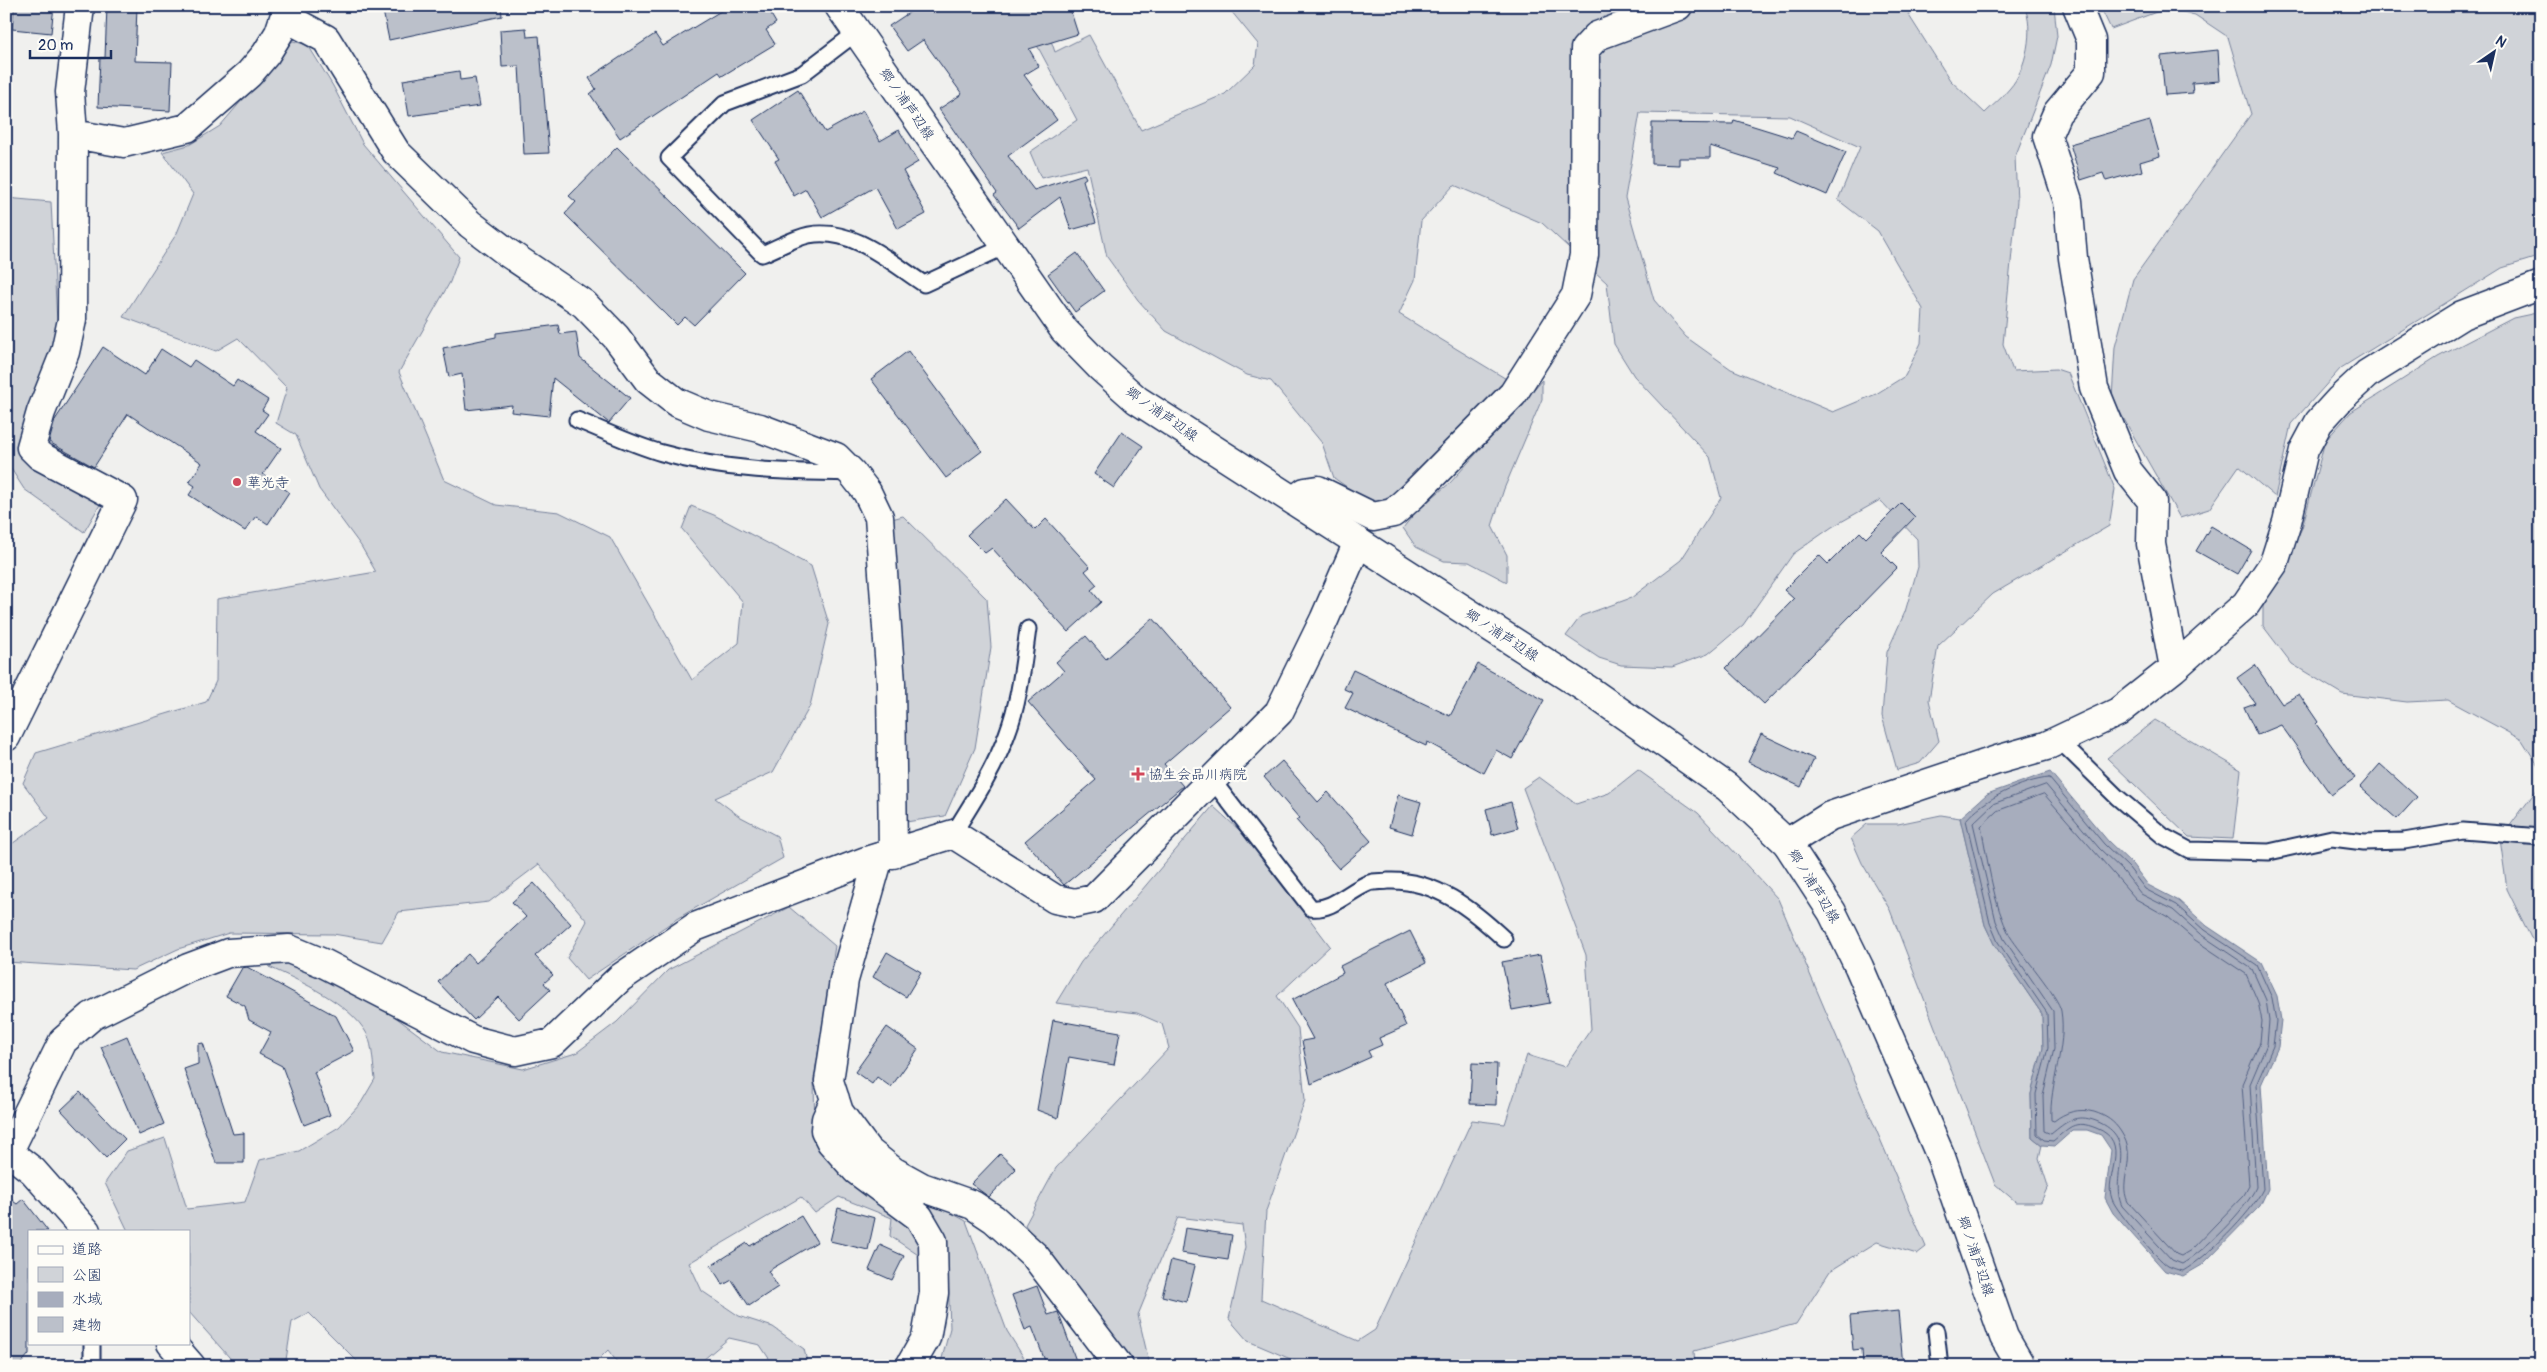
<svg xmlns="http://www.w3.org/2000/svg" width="2547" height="1372" viewBox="0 0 2547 1372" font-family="Pangolin,'Klee One',sans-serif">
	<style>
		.green { fill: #d0d3d8; stroke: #76819b; fill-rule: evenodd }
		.water { fill: #a7adbd; stroke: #6f7b97 }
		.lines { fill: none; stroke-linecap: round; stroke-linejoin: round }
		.shore { stroke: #536184; stroke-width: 1 }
		.building { fill: #bbc0ca; stroke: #1b2f5e }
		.service-casing { stroke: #1b2f5e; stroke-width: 19 }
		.minor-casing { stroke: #1b2f5e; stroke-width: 31 }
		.secondary-casing { stroke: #1b2f5e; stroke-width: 31 }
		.trunk-casing { stroke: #1b2f5e; stroke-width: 31 }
		.service { stroke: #fdfcf7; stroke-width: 15 }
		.minor { stroke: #fdfcf7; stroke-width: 28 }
		.secondary { stroke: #fdfcf7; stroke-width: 28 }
		.trunk { stroke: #fdfcf7; stroke-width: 28 }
		.poi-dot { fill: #d1495b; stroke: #fdfcf7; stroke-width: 2 }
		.labels { text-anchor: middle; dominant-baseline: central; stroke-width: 4.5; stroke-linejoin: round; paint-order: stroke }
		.street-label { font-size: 14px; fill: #1b2f5e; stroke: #fdfcf7 }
		.poi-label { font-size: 14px; fill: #1b2f5e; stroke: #fdfcf7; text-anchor: start }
	</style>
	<rect width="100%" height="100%" fill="#f0f0ee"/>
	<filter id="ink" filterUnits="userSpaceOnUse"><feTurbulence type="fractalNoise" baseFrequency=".02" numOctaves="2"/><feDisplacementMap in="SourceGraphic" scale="10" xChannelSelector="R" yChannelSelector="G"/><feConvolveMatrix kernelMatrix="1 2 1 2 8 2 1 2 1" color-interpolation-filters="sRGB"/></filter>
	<g filter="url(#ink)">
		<!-- green -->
		<path class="green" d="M 1016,6 L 1039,6 L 1055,52 L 1089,35 L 1141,130 L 1225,94 L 1255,65 L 1258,44 L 1227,6 L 1913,6 L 1908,14 L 1950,80 L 1985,113 C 1993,105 2003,97 2010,88 C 2026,70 2035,28 2024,6 L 2054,6 L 2057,36 L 2051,65 L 2015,157 L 2017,201 L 2003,344 L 2013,371 L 2056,369 L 2068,373 L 2115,489 L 2109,526 L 1993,594 L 1938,646 L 1929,700 L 1939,741 L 1920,763 L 1897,770 L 1882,716 L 1887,652 L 1905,612 L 1918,567 L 1917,539 L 1880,500 L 1832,527 L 1793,554 L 1743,625 L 1708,654 L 1672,667 L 1621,665 L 1599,658 L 1566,636 L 1581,616 L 1631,598 L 1681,560 L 1721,498 L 1710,457 L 1634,376 L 1614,344 L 1607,283 L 1542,223 L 1454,185 L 1421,221 L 1415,280 L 1399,314 L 1508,380 L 1401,491 L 1371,504 L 1334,478 L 1322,443 L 1271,381 L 1247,375 L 1166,331 L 1138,300 L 1107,257 L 1087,167 L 1041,178 L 1030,152 L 1077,120 ZM 1640,113 L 1790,116 L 1860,147 L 1838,200 L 1878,231 L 1923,309 L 1921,343 L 1905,376 L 1876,394 L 1833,412 L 1731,369 L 1686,337 L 1654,300 L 1625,198 Z
			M 2100,6 L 2541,6 L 2541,256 L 2502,268 L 2341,368 L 2291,424 L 2275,497 L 2239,466 L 2209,509 L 2180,518 L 2112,398 L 2115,347 L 2133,279 L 2251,114 L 2228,37 L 2195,15 L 2167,8 L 2111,29 Z
			M 293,41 L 308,45 L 333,86 L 363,144 L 459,257 L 450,282 L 399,372 L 444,480 L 496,505 L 559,512 L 610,537 L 692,680 L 739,643 L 743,602 L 682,529 L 691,506 L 714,515 L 811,566 L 829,624 L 810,706 L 773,772 L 715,798 L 739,816 L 777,836 L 783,858 L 678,918 L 586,980 L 567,958 L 587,921 L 539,864 L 489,902 L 399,912 L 382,942 L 333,934 L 229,933 L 178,949 L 133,970 L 6,962 L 6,848 L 49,818 L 23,783 L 36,753 L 206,702 L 216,681 L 217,599 L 376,572 L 361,546 L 319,489 L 296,435 L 276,423 L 287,388 L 238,338 L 216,351 L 123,317 L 177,233 L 193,194 L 162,152 L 189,145 L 220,126 L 260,79 L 283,46 Z
			M 6,198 L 51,202 L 57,323 L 46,377 L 25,428 L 101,503 L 84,532 L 24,489 L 6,461 Z
			M 2541,312 L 2541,770 L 2522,740 L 2448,700 L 2407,702 L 2342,694 L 2292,664 L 2263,626 L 2263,607 L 2302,528 L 2325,441 L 2351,412 L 2438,357 L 2513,318 Z
			M 1542,380 L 1542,399 L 1504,489 L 1492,526 L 1507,555 L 1507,582 L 1469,562 L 1444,561 L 1416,547 L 1403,528 L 1418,509 L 1450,483 Z
			M 903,516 L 987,599 L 991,647 L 975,748 L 945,816 L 906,822 L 905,672 L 888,520 Z
			M 2155,720 L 2241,770 L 2233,839 L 2189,837 L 2107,758 Z
			M 1638,770 L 1698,813 L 1778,899 L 1926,1247 L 1917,1254 L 1877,1242 L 1830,1271 L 1796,1324 L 1694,1351 L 1695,1366 L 1307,1366 L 1248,1341 L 1229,1319 L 1245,1247 L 1242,1225 L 1178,1217 L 1138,1315 L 1150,1366 L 1131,1366 L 1025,1225 L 1056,1168 L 1169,1048 L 1162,1024 L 1137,1013 L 1056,1003 L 1081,962 L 1213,806 L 1250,840 L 1330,946 L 1277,996 L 1298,1028 L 1305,1100 L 1266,1211 L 1261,1299 L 1358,1341 L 1375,1330 L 1472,1120 L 1505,1124 L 1527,1055 L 1565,1067 L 1591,1029 L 1586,955 L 1523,788 L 1539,777 L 1576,804 L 1609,793 Z
			M 2541,777 L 2541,945 L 2531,938 L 2507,889 L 2500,839 L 2538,788 Z
			M 1941,815 L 1960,818 L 1985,925 L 1994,944 L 2042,1014 L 2043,1048 L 2031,1094 L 2032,1137 L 2042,1145 L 2039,1158 L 2048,1186 L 2041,1202 L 2016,1202 L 1995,1184 L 1890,910 L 1862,863 L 1851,838 L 1867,824 L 1898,824 Z
			M 789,907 L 835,946 L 814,1079 L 815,1140 L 830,1163 L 866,1192 L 886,1177 L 966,1221 L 1007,1331 L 1029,1366 L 940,1366 L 950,1328 L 948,1275 L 890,1236 L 892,1218 L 839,1197 L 815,1213 L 801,1197 L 689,1263 L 702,1291 L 739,1316 L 773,1327 L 804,1349 L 808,1366 L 774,1366 L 760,1345 L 729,1338 L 696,1366 L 620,1366 L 608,1350 L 592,1366 L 362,1366 L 309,1313 L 292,1322 L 285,1366 L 237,1366 L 189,1312 L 189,1231 L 128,1231 L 105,1183 L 127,1151 L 165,1138 L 187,1209 L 245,1202 L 260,1160 L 299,1151 L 339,1127 L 361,1103 L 375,1079 C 373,1066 373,1046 367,1034 C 350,1003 300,981 269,967 L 284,960 L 374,1001 L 442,1052 L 523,1069 L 576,1053 L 617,1022 L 668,970 Z"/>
		<!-- water -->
		<path class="water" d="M 2050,772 L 2108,841 L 2132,864 L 2148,885 L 2179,901 L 2207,926 L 2261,962 L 2277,996 L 2281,1020 L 2278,1047 L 2261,1085 L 2268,1189 L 2260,1206 L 2202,1265 L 2183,1276 L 2165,1271 L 2113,1213 L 2105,1198 L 2111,1150 L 2101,1135 L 2087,1130 L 2073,1130 L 2055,1146 L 2042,1145 L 2032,1137 L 2031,1094 L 2043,1048 L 2042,1014 L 1994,944 L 1985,925 L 1960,818 L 1987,794 Z"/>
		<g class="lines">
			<!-- shore -->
			<path class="shore" d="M 2049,778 L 2104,844 L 2129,868 L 2145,889 L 2176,905 L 2204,930 L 2257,965 L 2272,998 L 2276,1021 L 2273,1046 L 2256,1085 L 2263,1189 C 2251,1214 2207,1257 2183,1271 C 2178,1270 2172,1268 2168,1266 C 2157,1259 2116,1211 2112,1199 C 2103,1176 2133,1142 2096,1128 C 2074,1119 2069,1128 2053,1141 L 2044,1140 L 2037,1134 L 2036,1094 L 2048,1048 L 2047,1013 L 1998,942 L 1990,923 L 1966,820 C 1982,800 2023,780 2049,778 Z
				M 2046,785 L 2099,848 L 2124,872 L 2141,894 L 2173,910 L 2200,934 L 2252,969 L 2266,1000 L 2269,1021 L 2267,1044 L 2250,1084 L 2256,1187 C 2247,1209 2203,1252 2182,1264 L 2172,1260 L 2122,1206 C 2108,1176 2141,1139 2096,1121 C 2075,1113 2066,1122 2051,1134 L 2044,1131 L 2043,1095 L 2054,1049 L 2053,1011 L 2004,939 L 1996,921 L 1973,823 L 1993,804 Z
				M 2044,794 L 2136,899 L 2168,917 L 2195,940 L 2246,974 L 2258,1002 L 2262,1021 L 2260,1042 L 2242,1084 L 2249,1186 L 2244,1195 L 2191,1250 L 2181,1256 L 2176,1254 L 2128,1202 C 2117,1179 2139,1159 2121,1132 C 2114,1121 2106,1116 2094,1112 C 2079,1108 2065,1112 2054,1121 L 2051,1120 C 2049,1083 2067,1048 2061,1011 C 2059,997 2020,952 2010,936 C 1993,904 1988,861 1981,826 L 1997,811 Z"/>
		</g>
		<!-- building -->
		<path class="building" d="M 14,6 L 54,6 L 51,33 L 12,29 Z
			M 107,6 L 137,6 L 135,61 L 172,62 L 170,111 L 98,107 L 100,58 L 105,58 Z
			M 382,6 L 501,6 L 502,16 L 389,40 Z
			M 729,6 L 766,6 L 776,23 L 766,30 L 775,44 L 722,76 L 719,72 L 620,138 L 590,94 L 596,89 L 589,78 L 655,34 L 663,46 Z
			M 919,6 L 1069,6 L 1078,34 L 1029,49 L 1039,66 L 1024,75 L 1057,120 L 1008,156 L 1034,190 L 1084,174 L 1086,178 L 1083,180 L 1096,223 L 1071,230 L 1060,197 L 1019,228 L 994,195 L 997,193 L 939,109 L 962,94 L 923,40 L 907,51 L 889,26 Z
			M 526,28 L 527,37 L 539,36 L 549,153 L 524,154 L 519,66 L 502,67 L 500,30 Z
			M 2218,50 L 2220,81 L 2192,83 L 2193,93 L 2165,95 L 2161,56 Z
			M 459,71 L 460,80 L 475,78 L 480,106 L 409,116 L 403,80 Z
			M 798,90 L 825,132 L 863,111 L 880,141 L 899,130 L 918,162 L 903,171 L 926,214 L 898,229 L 875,187 L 822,217 L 806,189 L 794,196 L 775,161 L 779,159 L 753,120 Z
			M 1734,120 L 1792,138 L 1796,131 L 1846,152 L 1827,195 L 1777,173 L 1780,168 L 1710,146 L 1710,158 L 1679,158 L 1679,165 L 1652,164 L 1652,123 L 1733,124 Z
			M 2150,121 L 2160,156 L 2140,162 L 2142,171 L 2106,181 L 2103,173 L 2081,180 L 2070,144 Z
			M 617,147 L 745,273 L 694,325 L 685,317 L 677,325 L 565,214 L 576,202 L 569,196 Z
			M 1077,253 L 1104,291 L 1075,312 L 1048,274 Z
			M 558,325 L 560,334 L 576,332 L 580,358 L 630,398 L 609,423 L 553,378 L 549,416 L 511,412 L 512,405 L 466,410 L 462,374 L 449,377 L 443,348 L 496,337 L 496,333 Z
			M 103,347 L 145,375 L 161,349 L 189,367 L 194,360 L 233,386 L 237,380 L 268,400 L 262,410 L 268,414 L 256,431 L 281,448 L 263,474 L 289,492 L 268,524 L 256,516 L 245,531 L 189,495 L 195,486 L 189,482 L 202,463 L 128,414 L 94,467 L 49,442 L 55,420 Z
			M 908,351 L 982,451 L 946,478 L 871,379 Z
			M 1122,432 L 1143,446 L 1114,488 L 1094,474 Z
			M 1006,499 L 1035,530 L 1046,519 L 1090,567 L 1085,571 L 1097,585 L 1091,590 L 1101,602 L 1068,632 L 992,548 L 985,553 L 967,535 Z
			M 1901,503 L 1915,517 L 1881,552 L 1897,568 L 1764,704 L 1726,668 L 1794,599 L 1784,590 L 1819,555 L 1828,564 L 1860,532 L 1866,538 Z
			M 2211,526 L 2251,550 L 2237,574 L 2196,551 Z
			M 1153,618 L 1230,707 L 1164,764 L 1183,786 L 1064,885 L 1025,841 L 1096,780 L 1028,702 L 1064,671 L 1056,662 L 1086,636 L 1106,659 Z
			M 1478,664 L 1544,700 L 1512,759 L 1496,750 L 1484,773 L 1427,742 L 1426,746 L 1345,708 L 1353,693 L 1344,689 L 1353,670 L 1450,716 Z
			M 2255,665 L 2282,704 L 2299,694 L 2318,722 L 2316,724 L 2355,778 L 2331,795 L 2281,725 L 2257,735 L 2244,707 L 2255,703 L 2237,678 Z
			M 1761,734 L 1814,759 L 1801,787 L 1748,762 Z
			M 1282,761 L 1318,802 L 1328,792 L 1371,841 L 1339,869 L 1296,820 L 1299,818 L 1264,777 Z
			M 2380,764 L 2417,797 L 2397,819 L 2360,787 Z
			M 1398,795 L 1421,802 L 1412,834 L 1389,827 Z
			M 1511,802 L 1518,828 L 1492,835 L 1486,809 Z
			M 534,883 L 571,924 L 535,956 L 553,975 L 544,983 L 550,990 L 519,1019 L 498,997 L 474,1020 L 438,982 L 468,954 L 476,963 L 526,917 L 512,902 Z
			M 1410,931 L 1426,963 L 1387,983 L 1406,1026 L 1379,1038 L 1382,1045 L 1368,1051 L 1371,1057 L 1311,1084 L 1302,1041 L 1313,1039 L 1292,1000 L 1343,973 L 1340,966 Z
			M 887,952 L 921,972 L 906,997 L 873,977 Z
			M 1540,955 L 1550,1003 L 1512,1010 L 1502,962 Z
			M 247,967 L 336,1016 L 354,1051 L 314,1072 L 330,1115 L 304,1125 L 282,1066 L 259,1054 L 271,1032 L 249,1020 L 245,1006 L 226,996 L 242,968 Z
			M 1053,1020 L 1120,1032 L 1114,1065 L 1069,1057 L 1058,1118 L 1037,1110 Z
			M 887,1027 L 918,1049 L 891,1087 L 877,1077 L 872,1084 L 855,1072 Z
			M 127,1036 L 164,1124 L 139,1135 L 101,1047 Z
			M 203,1043 L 233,1134 L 244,1133 L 244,1163 L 216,1163 L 184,1069 L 198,1064 L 198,1044 Z
			M 1472,1063 L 1497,1064 L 1496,1105 L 1470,1104 Z
			M 80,1092 L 125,1139 L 106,1158 L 61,1110 Z
			M 1000,1154 L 1016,1169 L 989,1197 L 971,1184 Z
			M 6,1196 L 17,1204 L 23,1199 L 48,1231 L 29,1231 L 29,1354 L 19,1366 L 6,1366 Z
			M 838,1208 L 875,1218 L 868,1250 L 830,1241 Z
			M 801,1216 L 817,1242 L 768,1271 L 778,1287 L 749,1306 L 732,1280 L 723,1285 L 711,1266 L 747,1243 L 750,1246 Z
			M 1185,1228 L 1232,1235 L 1228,1260 L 1181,1253 Z
			M 880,1245 L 904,1256 L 892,1280 L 869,1270 Z
			M 1171,1260 L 1195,1266 L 1186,1302 L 1162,1296 Z
			M 1037,1286 L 1048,1315 L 1058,1312 L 1078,1366 L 1047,1366 L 1032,1327 L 1025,1330 L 1012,1295 Z
			M 1898,1311 L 1903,1366 L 1863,1366 L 1862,1349 L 1853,1350 L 1850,1316 Z"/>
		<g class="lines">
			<defs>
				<path id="service" d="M 857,32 L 802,74 L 725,103 L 669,158 L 762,254 C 777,248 794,238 809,235 C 853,227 890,262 924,284 L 1006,246
					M 577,420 C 605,431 633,445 662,453 C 725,471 788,472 852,473
					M 2059,740 L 2117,797 L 2163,836 L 2189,850 L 2269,852 L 2332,838 L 2364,842 L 2404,841 L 2463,831 L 2541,837
					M 1213,781 L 1311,908 C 1332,911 1350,890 1369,883 C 1375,881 1382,882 1388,881 C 1435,879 1472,909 1504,939
					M 953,834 C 973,802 994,770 1007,734 C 1020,700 1023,664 1028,629
					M 1936,1331 L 1940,1366
					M 92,1343 L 92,1366"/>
				<path id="minor" d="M 2077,6 L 2091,40 L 2091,72 L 2057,113 L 2047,136 L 2068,201 L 2073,258 L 2094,388 L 2128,471 L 2152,501 L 2151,544 L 2174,668
					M 285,17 L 326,39 L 396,152 L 470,224 L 508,253 L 584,304 L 616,337 L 648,380 L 676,402 L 709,416 L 760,428 L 836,457 L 852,473 L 867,492 L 879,517 L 891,683 L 893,854
					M 73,134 L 124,143 L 187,128 L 249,74 L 266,54 L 279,33 L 288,6
					M 1295,500 L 1305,492 L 1318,490 L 1373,517 L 1393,513 L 1413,495 L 1513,394 L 1576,295 L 1584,255 L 1585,49 L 1597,36 L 1678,6
					M 6,737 L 123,500 L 40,456 L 31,447 L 41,412 L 65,352 L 72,320 L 73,134 L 70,92 L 80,6
					M 1787,843 L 1830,816 L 1997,760 L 2046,746 L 2118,712 L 2174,668 L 2246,604 L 2274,563 L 2287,522 L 2304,450 L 2319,422 L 2340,399 L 2367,374 L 2462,315 L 2541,285
					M 879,857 L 844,980 L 829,1081 L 839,1112 L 868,1151 L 893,1171 L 922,1187 L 973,1205 L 994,1219 L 1035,1256 L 1119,1366
					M 835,1099 L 826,1119 L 825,1130 L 831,1142 L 856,1170 L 919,1217 L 933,1241 L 934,1293 L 926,1338 L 910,1366
					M 9,1151 L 63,1041 L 92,1016 L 188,968 L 228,953 L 289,949 L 325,964 L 473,1040 L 515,1051 L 552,1043 L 620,978 L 695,927 L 866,861 L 953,834 L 1055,899 L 1075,903 L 1094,899 L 1279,712 L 1324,620 L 1358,542"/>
				<path id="secondary" d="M 839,6 L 1064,330 L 1100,367 L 1137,400 L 1590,691 L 1727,787 L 1787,843 L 1832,912 L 1859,967 L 1941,1157 L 2004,1337 L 2021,1366"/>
				<path id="trunk" d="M 6,1150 L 33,1171 L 86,1231
					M 171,1343 L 191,1366"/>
			</defs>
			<!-- service casing -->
			<use href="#service" class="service-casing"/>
			<!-- minor casing -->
			<use href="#minor" class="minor-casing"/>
			<!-- secondary casing -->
			<use href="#secondary" class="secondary-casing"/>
			<!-- trunk casing -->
			<use href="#trunk" class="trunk-casing"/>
			<!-- service -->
			<use href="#service" class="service"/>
			<!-- minor -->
			<use href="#minor" class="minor"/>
			<!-- secondary -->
			<use href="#secondary" class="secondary"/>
			<!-- trunk -->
			<use href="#trunk" class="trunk"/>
		</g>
	</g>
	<!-- markers -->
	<g class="poi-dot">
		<circle cx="237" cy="482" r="5"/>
		<path d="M1135.5 766.5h5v5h5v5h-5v5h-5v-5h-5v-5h5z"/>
	</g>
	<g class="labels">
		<!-- street labels -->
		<g class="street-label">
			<text transform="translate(907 104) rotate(55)">郷ノ浦芦辺線</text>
			<text transform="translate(1162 414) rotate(35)">郷ノ浦芦辺線</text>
			<text transform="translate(1502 635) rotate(33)">郷ノ浦芦辺線</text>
			<text transform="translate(1814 886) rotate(58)">郷ノ浦芦辺線</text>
			<text transform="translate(1976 1256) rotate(71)">郷ノ浦芦辺線</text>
		</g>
		<!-- poi labels -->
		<g class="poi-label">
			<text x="247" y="482">華光寺</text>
			<text x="1149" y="774">協生会品川病院</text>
		</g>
	</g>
	<!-- margin -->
	<rect width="2547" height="1372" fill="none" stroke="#fdfcf7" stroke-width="25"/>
	<rect x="12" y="12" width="2522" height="1347" fill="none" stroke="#1b2f5e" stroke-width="2" filter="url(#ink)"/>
	<!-- legend -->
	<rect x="28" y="1230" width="162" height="115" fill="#fdfcf7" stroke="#a3aaba"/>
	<rect x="38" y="1246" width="25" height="8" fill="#fdfcf7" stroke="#a3aaba"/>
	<text x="72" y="1254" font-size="15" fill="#1b2f5e">道路</text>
	<rect x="38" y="1267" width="25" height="15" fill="#d0d3d8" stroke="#a3aaba"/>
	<text x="72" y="1280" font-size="15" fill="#1b2f5e">公園</text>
	<rect x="38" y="1292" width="25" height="15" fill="#a7adbd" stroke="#a3aaba"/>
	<text x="72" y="1304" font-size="15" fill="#1b2f5e">水域</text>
	<rect x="38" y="1317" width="25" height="15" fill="#bbc0ca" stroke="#a3aaba"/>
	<text x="72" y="1330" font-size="15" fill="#1b2f5e">建物</text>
	<!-- north arrow -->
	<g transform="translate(2494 52) rotate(34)" stroke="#fdfcf7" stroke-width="4" paint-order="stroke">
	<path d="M0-4L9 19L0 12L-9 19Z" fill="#1b2f5e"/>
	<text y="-8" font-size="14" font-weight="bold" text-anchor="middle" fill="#1b2f5e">N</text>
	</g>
	<!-- scale -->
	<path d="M30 50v8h81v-8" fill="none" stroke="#1b2f5e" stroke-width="2.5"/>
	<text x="38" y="50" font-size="15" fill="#1b2f5e" stroke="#fdfcf7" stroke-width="4" paint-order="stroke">20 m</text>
</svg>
